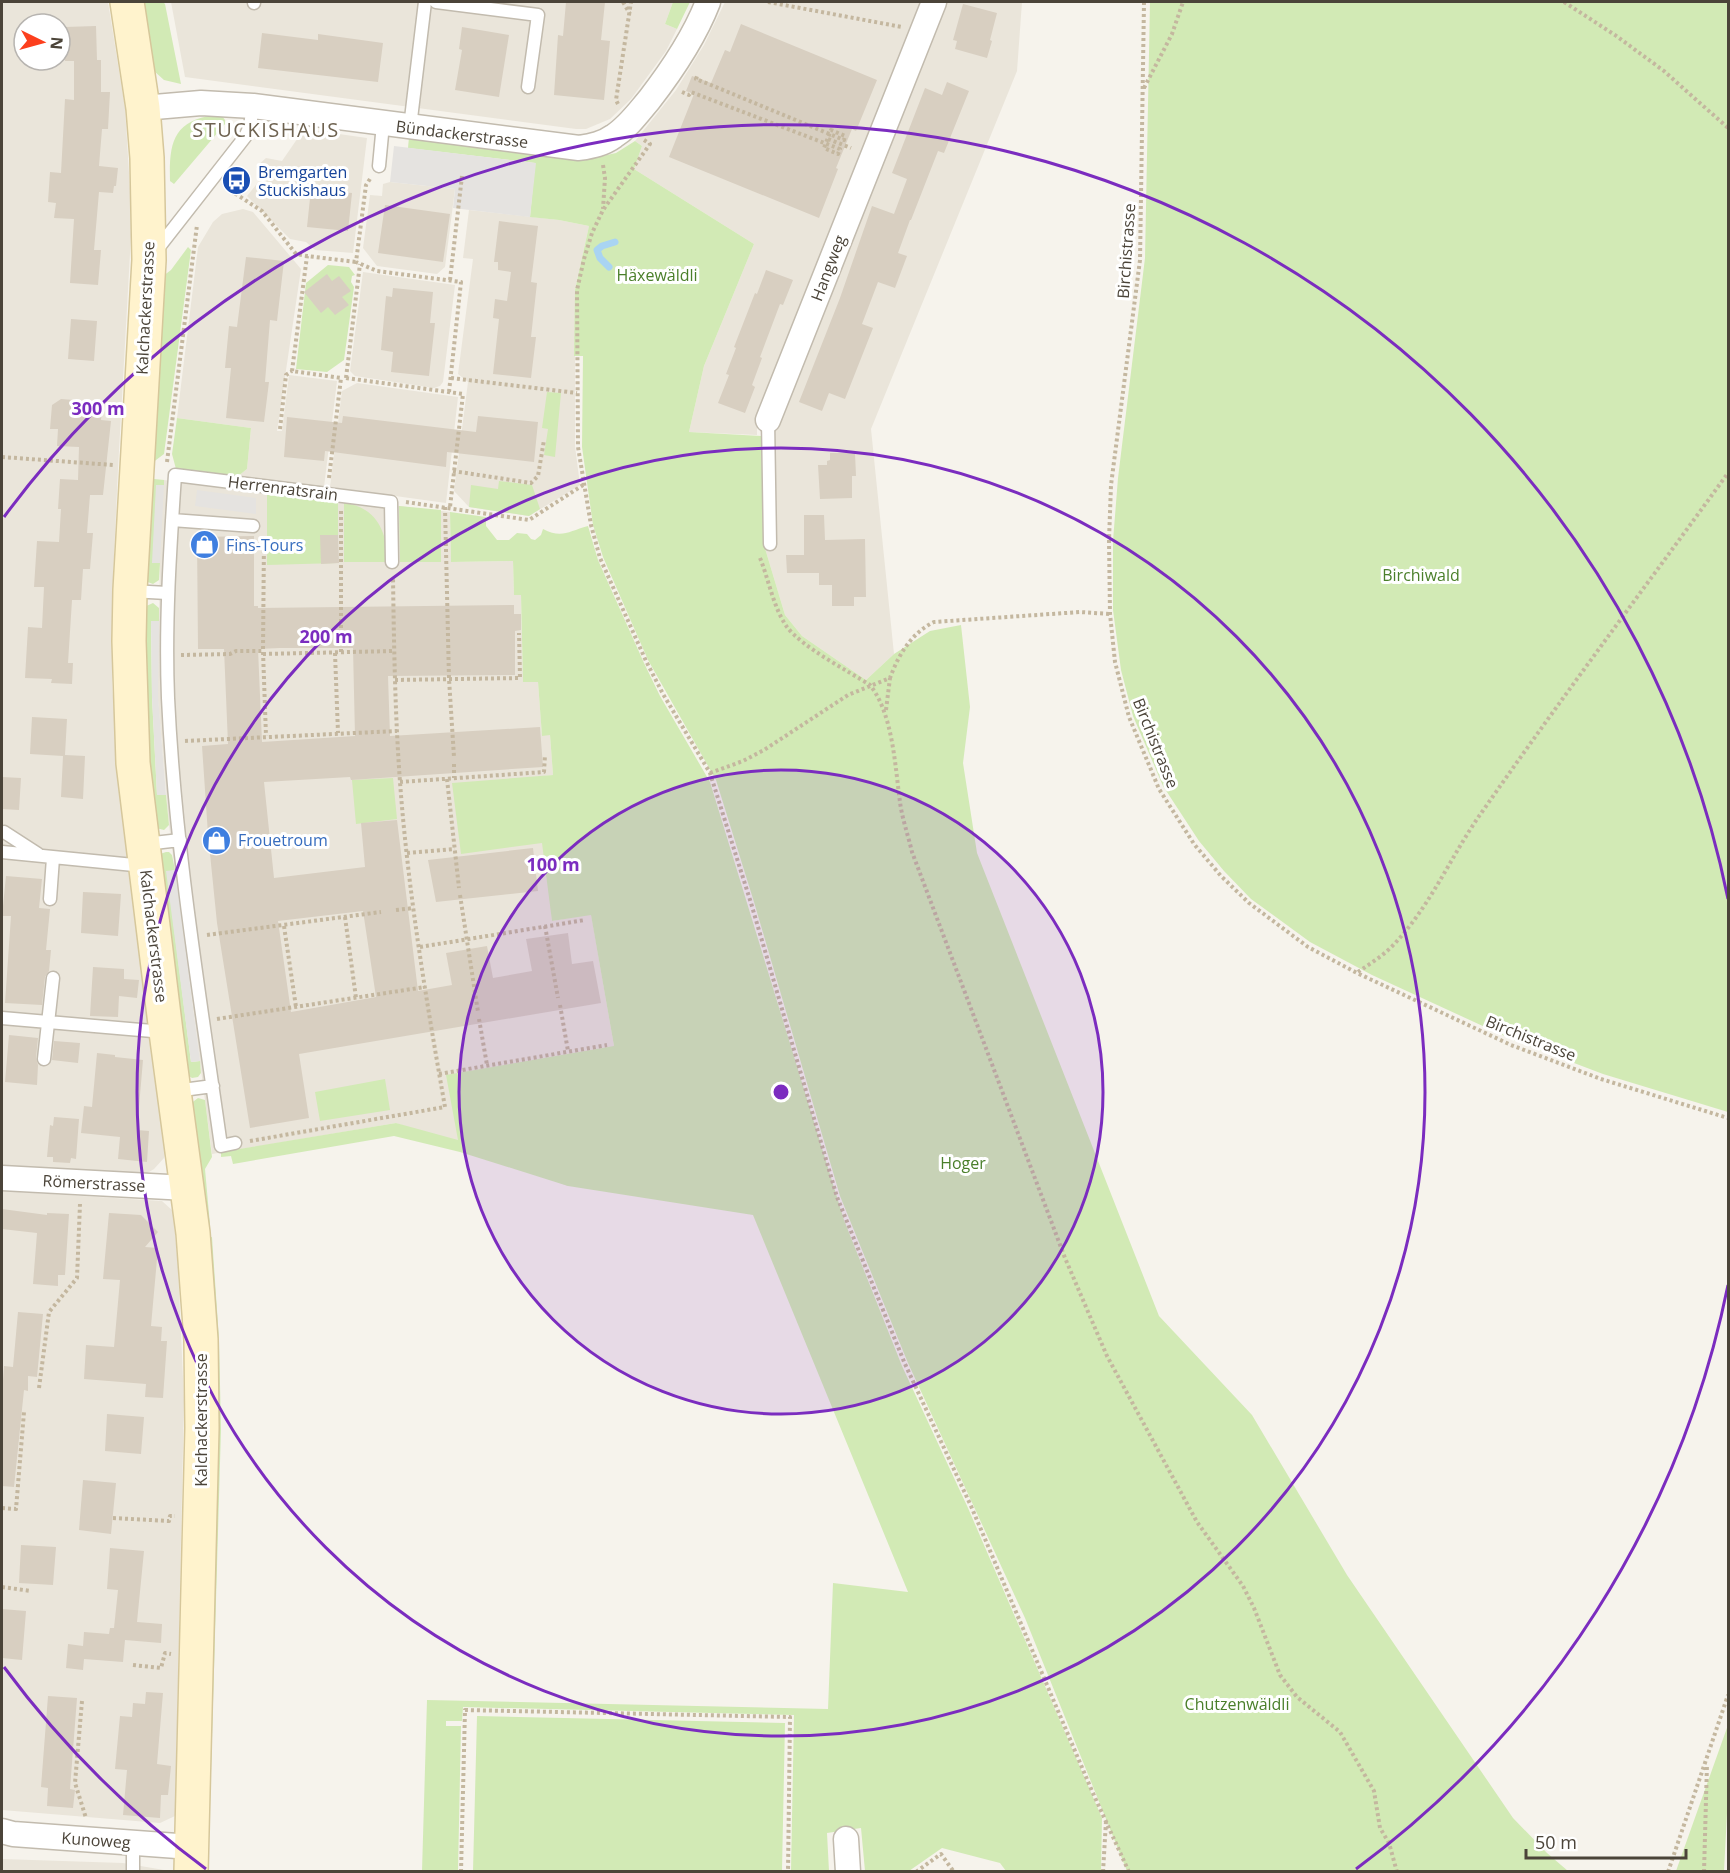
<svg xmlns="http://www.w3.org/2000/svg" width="1730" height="1873" viewBox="0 0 1730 1873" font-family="'Open Sans',sans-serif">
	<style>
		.residential { fill: #eae5da; fill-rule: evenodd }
		.green { fill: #d2eab5 }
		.parking { fill: #e5e3e0 }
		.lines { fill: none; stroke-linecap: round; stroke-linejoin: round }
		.stream { stroke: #a9d4f2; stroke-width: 7 }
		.building { fill: #d8cfc1; fill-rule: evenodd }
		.lane-casing { stroke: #c2bbae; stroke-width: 15 }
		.street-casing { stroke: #c2bbae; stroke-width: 27 }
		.secondary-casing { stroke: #d6c79b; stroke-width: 36 }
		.path { stroke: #c4b79f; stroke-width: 4; stroke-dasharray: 3 3; stroke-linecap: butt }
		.lane { stroke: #fff; stroke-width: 12 }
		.street { stroke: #fff; stroke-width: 24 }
		.secondary { stroke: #fff3cd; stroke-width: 33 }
		.ring { fill: none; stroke: #7b2cbf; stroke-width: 3 }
		.labels { text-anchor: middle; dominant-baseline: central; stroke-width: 6; stroke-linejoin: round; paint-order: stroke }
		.street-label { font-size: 16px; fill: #4b4439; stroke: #fff }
		.transit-label { font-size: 16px; fill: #164399; stroke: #fff; text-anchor: start }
		.park-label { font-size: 16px; fill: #4a7f2a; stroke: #fff }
		.shop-label { font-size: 16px; fill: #366cbe; stroke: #fff; text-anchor: start }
		.quarter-label { font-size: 20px; letter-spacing: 1.5px; fill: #6e6250; stroke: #fff }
		.centre { fill: #7b2cbf; stroke: #fff; stroke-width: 3 }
		.ring-label { font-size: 18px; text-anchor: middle; font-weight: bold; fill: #7b2cbf; stroke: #fff; stroke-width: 6; stroke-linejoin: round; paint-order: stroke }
	</style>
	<rect width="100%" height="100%" fill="#f6f3ec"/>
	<!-- residential -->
	<path class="residential" d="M 2,2 L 108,2 L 125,108 L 130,189 L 131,236 L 118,469 L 113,578 L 112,685 L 123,814 L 167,1144 L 164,1158 L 154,1169 L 144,1175 L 2,1166 ZM 24,24 L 60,24 L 60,60 L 24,60 Z
		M 171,2 L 673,2 L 665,24 L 677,29 L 666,51 L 631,99 L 610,119 L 586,129 L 576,129 L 185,77 Z
		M 725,2 L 921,2 L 757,423 L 757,435 L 689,432 L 704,366 L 754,244 L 634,169 L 642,146 L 635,141 L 676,90 L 704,45 Z
		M 942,2 L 1022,2 L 1017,71 L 871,429 L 894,654 L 866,680 L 802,636 L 785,615 L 764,545 L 761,436 L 854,221 Z
		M 304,129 L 367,138 L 353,253 L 315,250 L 306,242 L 290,239 L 247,196 L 264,175 L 256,167 L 266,158 L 282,161 Z
		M 390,182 L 455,189 L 445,267 L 437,274 L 377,266 L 363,248 L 370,195 L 382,196 L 383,184 Z
		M 243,209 L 253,212 L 301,269 L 277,431 L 282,431 L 289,375 L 337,381 L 324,487 L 237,477 L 247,469 L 251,428 L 177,418 L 198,247 L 213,222 L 222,214 Z
		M 469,210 L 559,220 L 589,226 L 575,290 L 575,446 L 580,485 L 529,516 L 469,507 L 454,491 L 468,382 L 458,374 L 473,259 L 463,258 Z
		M 363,272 L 455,285 L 443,382 L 440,386 L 434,388 L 355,376 L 350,371 Z
		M 357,383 L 458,397 L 446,503 L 330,487 L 342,391 Z
		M 164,480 L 344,503 L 399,506 L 450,512 L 451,562 L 513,561 L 514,594 L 521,594 L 523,682 L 538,682 L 542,735 L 550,735 L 553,775 L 544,776 L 552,921 L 591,914 L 614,1046 L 568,1186 L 396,1123 L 212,1154 L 169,825 L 151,621 L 159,621 L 160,563 L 156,485 L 164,485 Z
		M 2,1191 L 162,1201 L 173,1211 L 178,1267 L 184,1401 L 175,1816 L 160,1823 L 2,1810 Z
		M 2,1859 L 123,1863 L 164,1870 L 164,1872 L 2,1872 Z"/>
	<!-- green -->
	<path class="green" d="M 142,2 L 163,2 L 165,4 L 181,84 L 164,80 L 154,71 Z
		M 673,2 L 690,2 L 677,29 L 665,24 Z
		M 1150,2 L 1728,2 L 1728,1112 L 1603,1074 L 1511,1039 L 1372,975 L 1310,942 L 1251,899 L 1224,871 L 1199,841 L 1163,786 L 1133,716 L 1121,670 L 1113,610 L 1113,541 L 1118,478 L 1145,258 Z
		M 214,115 L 222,116 L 225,120 L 225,124 L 174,184 L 170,181 C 169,143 173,121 214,115 Z
		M 409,137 L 584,160 L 616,153 L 635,141 L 642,146 L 634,169 L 754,244 L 704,366 L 689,432 L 761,436 L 764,545 L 785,615 L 802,636 L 866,680 L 894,654 L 930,631 L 961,625 L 970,707 L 963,763 L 977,853 L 1159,1316 L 1252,1415 L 1347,1575 L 1513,1818 L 1547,1853 L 1568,1871 L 1127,1871 L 1025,1618 L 908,1363 L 840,1196 L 754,902 L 716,780 L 648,660 L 603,557 L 593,525 L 582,447 L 583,356 L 574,356 L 575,290 L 589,226 L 559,220 L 530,217 L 535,163 L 408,148 Z
		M 188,247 L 191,250 L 164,454 L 152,463 L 159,279 L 171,270 Z
		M 328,265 L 349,267 L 355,275 L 352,276 L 351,282 L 354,287 L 344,360 L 327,372 L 296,369 L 306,283 Z
		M 547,392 L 561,393 L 555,457 L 544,455 L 548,429 L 542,428 Z
		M 177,418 L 251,428 L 247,469 L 237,477 L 176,469 L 172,454 Z
		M 150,475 L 154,479 L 164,480 L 164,485 L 157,485 L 153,563 L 160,563 L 159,580 L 153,584 L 145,581 Z
		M 499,481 L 532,485 L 540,509 L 529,516 L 469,507 L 471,485 L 498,489 Z
		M 267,493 L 338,502 L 338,563 L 267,565 Z
		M 344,503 C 377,507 387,532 388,562 L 344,562 Z
		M 399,506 L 441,510 L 441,562 L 400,562 Z
		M 450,512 L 486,517 L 486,526 L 497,540 L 509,540 L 517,533 L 527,534 L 531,539 L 535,540 L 541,535 L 543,529 C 562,539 569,531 588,526 L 598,560 L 644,663 L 660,696 L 710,782 L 844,1220 L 902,1366 L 968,1508 L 1102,1818 L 1101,1871 L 1006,1871 L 1000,1863 L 942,1848 L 909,1871 L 865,1871 L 861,1828 L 827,1833 L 829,1871 L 791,1871 L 794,1715 L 463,1707 L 462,1721 L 446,1721 L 446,1726 L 461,1726 L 458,1871 L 422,1871 L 427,1700 L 828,1709 L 833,1583 L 908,1592 L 753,1215 L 568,1186 L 460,1152 L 394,1136 L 233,1164 L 231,1156 L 221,1157 L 221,1152 L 396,1123 L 458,1140 L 446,1075 L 614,1046 L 591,915 L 552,921 L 542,843 L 461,854 L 452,783 L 553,775 L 550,735 L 542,736 L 538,682 L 523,682 L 521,595 L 514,595 L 513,561 L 451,562 Z
		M 153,603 L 159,608 L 159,621 L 151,621 L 152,697 L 157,795 L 166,795 L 169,825 L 164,830 L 156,828 L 151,824 L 142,608 Z
		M 393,778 L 397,819 L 356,824 L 352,780 Z
		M 166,852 L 169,852 L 172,855 L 175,870 L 167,872 L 191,1062 L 200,1061 L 201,1073 L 198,1077 L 192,1078 L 186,1074 L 160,854 Z
		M 385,1079 L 390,1110 L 320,1121 L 315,1092 Z
		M 198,1098 L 205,1100 L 212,1157 L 205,1169 L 210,1225 L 201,1226 L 190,1104 Z
		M 212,1237 L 219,1339 L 221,1429 L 210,1806 L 202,1806 L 203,1238 Z
		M 477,1716 L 785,1723 L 782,1871 L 473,1871 Z
		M 1728,1725 L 1728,1794 L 1724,1871 L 1676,1871 Z"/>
	<!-- parking -->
	<path class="parking" d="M 394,146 L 536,163 L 530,217 L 453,208 L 455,189 L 390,182 Z
		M 156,485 L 164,485 L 160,563 L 152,563 Z
		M 197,490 L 256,498 L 256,514 L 195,506 Z
		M 151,621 L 159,621 L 158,696 L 166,795 L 157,795 L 152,697 Z
		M 175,870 L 200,1061 L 191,1062 L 166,871 Z"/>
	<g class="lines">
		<!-- stream -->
		<path class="stream" d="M 609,267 L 600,258 L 597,250 L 602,246 L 615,242"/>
	</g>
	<!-- building -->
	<path class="building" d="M 566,2 L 605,2 L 601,40 L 610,41 L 604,100 L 554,95 L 558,35 L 563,36 Z
		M 963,4 L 997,13 L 990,40 L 992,41 L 987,58 L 955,49 L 957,41 L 953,40 Z
		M 741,24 L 877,80 L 856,131 L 852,129 L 836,168 L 838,169 L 819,218 L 669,157 L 694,94 L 686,91 L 692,76 L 711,83 L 725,50 L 730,52 Z
		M 96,26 L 97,60 L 101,60 L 101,92 L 110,92 L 108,129 L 102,129 L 99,166 L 118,168 L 116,186 L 114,186 L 113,193 L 99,192 L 94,250 L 101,250 L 98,285 L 70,283 L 74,219 L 54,218 L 56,203 L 48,202 L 50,172 L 61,173 L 65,99 L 74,100 L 74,61 L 65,61 L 65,27 Z
		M 462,27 L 509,35 L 499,97 L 455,90 L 462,50 L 459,49 Z
		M 262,33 L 318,40 L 318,34 L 383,43 L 378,82 L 258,68 Z
		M 947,82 L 969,91 L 944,153 L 938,151 L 911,220 L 910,220 L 898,253 L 907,256 L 895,288 L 878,282 L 862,324 L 873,328 L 845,399 L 829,393 L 822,411 L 799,402 L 840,298 L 872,206 L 894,214 L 907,179 L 892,173 L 925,88 L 942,95 Z
		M 311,189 L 352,193 L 348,231 L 307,227 Z
		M 385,205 L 450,214 L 443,262 L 378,253 Z
		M 499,221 L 538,226 L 531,282 L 537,283 L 531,337 L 536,337 L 531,378 L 493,374 L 499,319 L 493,318 L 495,299 L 507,301 L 511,272 L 498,270 L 498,262 L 494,262 Z
		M 246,257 L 284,261 L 277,321 L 270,320 L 265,382 L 269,382 L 264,422 L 226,418 L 231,368 L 225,368 L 229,326 L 237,327 Z
		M 766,270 L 793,280 L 783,305 L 780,304 L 760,357 L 762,358 L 752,385 L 755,387 L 745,413 L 718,403 L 729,375 L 726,374 L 736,348 L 734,347 L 755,293 L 757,294 Z
		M 327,274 L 332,281 L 339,276 L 351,291 L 342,297 L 349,305 L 335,315 L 328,307 L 321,313 L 304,292 Z
		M 393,288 L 433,292 L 430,323 L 435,323 L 429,376 L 391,372 L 393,352 L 381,350 L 386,296 L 392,297 Z
		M 71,319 L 97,321 L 94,361 L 68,359 Z
		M 61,399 L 99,402 L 98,410 L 102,410 L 101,420 L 111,421 L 103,495 L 90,495 L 87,533 L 93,533 L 90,569 L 83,569 L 81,600 L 72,600 L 68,663 L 73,663 L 72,684 L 51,683 L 52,679 L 25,678 L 28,627 L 42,628 L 44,587 L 34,587 L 37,541 L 59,542 L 61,509 L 58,509 L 60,479 L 78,480 L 79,447 L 57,446 L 58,429 L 50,429 L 52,405 Z
		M 343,416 L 476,432 L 478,416 L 538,422 L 534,462 L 447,452 L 446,467 L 325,451 L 324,461 L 284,457 L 287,417 L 342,423 Z
		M 830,453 L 855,453 L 856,476 L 852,476 L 852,498 L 820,499 L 818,465 L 827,465 L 827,461 L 830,460 Z
		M 804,515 L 824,515 L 825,540 L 865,539 L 866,597 L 854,597 L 854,606 L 832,606 L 832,585 L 819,585 L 819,573 L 787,573 L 786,555 L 804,555 Z
		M 320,535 L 338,535 L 339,563 L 321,564 Z
		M 254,536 L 254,606 L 258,606 L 258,608 L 514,605 L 514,614 L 521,614 L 521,630 L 515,631 L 515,675 L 388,676 L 390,736 L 540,727 L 543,767 L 351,780 L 350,777 L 264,782 L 274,878 L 365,867 L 361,823 L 397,820 L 418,991 L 452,985 L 446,953 L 487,946 L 493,978 L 532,971 L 526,939 L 568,933 L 572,964 L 593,961 L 601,1003 L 299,1054 L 309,1118 L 250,1128 L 217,923 L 208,834 L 202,746 L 228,744 L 224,649 L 198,649 L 197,537 ZM 280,648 L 353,648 L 355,736 L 262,742 L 258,649 ZM 363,911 L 376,997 L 291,1012 L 278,921 Z
		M 32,717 L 67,719 L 65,755 L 85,756 L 83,799 L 61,797 L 63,756 L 30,754 Z
		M 2,777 L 21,778 L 19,810 L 2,809 Z
		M 533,848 L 538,891 L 436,902 L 428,860 Z
		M 6,876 L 42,879 L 39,908 L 50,909 L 46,950 L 51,950 L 49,971 L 45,977 L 42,1005 L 5,1003 L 11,916 L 2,916 Z
		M 83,892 L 121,894 L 118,936 L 81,933 Z
		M 93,967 L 124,969 L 124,979 L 139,980 L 137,998 L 119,996 L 118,1017 L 90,1016 Z
		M 9,1035 L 38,1038 L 36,1058 L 38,1065 L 37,1085 L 5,1082 Z
		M 54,1041 L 80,1043 L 78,1063 L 52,1060 Z
		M 97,1053 L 115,1055 L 115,1057 L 143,1060 L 137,1130 L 149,1131 L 147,1162 L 118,1159 L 120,1137 L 81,1133 L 84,1106 L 92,1107 Z
		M 54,1117 L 79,1119 L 76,1159 L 71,1158 L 70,1163 L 53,1162 L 53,1157 L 47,1157 L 50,1125 L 53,1126 Z
		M 2,1209 L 47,1215 L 47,1213 L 69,1214 L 65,1275 L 58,1275 L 58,1286 L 33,1284 L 37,1233 L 2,1229 Z
		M 109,1213 L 141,1215 L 158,1232 L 145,1247 L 158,1248 L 151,1326 L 162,1327 L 161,1341 L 167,1341 L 163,1398 L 145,1397 L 146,1384 L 84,1379 L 86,1345 L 114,1347 L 120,1280 L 103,1279 Z
		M 18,1312 L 43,1314 L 37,1377 L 28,1376 L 28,1391 L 24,1390 L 14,1487 L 2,1486 L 2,1393 L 4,1366 L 13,1367 Z
		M 107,1414 L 144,1417 L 141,1454 L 105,1451 Z
		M 83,1480 L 116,1483 L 111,1534 L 79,1530 Z
		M 21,1545 L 56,1547 L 53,1585 L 19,1583 Z
		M 110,1548 L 144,1551 L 137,1622 L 162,1624 L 161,1643 L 125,1640 L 123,1662 L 84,1659 L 83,1670 L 66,1668 L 68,1644 L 83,1646 L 84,1632 L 109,1634 L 110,1628 L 114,1628 L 118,1590 L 107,1589 Z
		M 2,1609 L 26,1611 L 22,1660 L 2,1658 Z
		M 146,1692 L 163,1693 L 157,1764 L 171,1766 L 168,1795 L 161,1795 L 160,1818 L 123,1815 L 127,1770 L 115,1769 L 120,1716 L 132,1717 L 133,1703 L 145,1704 Z
		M 48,1696 L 77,1698 L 70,1789 L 75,1790 L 73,1808 L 47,1806 L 48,1788 L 41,1787 Z"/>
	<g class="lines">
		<defs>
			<path id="lane" d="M 436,2 L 538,15 L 528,87
				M 254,3 L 254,2
				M 410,127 L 425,2
				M 379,166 L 383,124
				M 155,252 L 245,137 L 250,126 L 253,106
				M 768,420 L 770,544
				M 172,520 L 253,526
				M 131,591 L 167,593
				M 4,832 L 38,854
				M 145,844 L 180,840
				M 2,852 L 144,866
				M 50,899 L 53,858
				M 2,1018 L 164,1032
				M 44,1059 L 53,978
				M 175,1091 L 213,1086
				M 235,1143 L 221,1146 C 200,997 175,848 168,698 C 165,624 170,549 175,475 L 391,502 L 392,562
				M 133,1872 L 133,1843"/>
			<path id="street" d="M 143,108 L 201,103 L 253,106 L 579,148 C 592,146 603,144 614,136 C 628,127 638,113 649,100 C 673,69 694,38 708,2
				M 768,420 L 934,2
				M 2,1178 L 187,1188
				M 2,1831 L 13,1834 L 191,1847
				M 846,1839 L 848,1872"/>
			<path id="secondary" d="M 127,2 L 143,108 L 147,158 L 149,260 L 130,590 L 129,641 L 133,763 L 166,1032 L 193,1233 L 201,1340 L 202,1428 L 191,1872"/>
		</defs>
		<!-- lane casing -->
		<use href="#lane" class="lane-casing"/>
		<!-- street casing -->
		<use href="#street" class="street-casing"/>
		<!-- secondary casing -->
		<use href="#secondary" class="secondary-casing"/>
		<!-- path -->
		<path class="path" d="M 623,2 L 630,14
			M 768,2 L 902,27
			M 1144,2 L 1140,260 L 1111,485 L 1109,540 L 1110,614 L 1115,662 L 1129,717 L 1159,789 L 1194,844 L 1221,876 L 1249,903 L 1308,947 L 1357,973 L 1511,1045 L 1601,1079 L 1728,1118
			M 1564,2 L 1615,35 L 1664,71 L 1728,128
			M 1144,88 L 1172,34 L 1183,2
			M 682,92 L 689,95 L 691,92 L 704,97 L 840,149 L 838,154 L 824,148 L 831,130 L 845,136 L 844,140 L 711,85 L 696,79 L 697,76 L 695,75
			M 618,104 L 616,100 L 631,2
			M 828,139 L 851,148
			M 644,140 L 650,144 L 603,210 L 592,233 L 584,259 L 577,290 L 578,447 L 591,525 L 600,558 L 646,661 L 663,694 L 710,773 L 751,903 L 837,1197 L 905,1364 L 971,1506 L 1092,1791 L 1129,1872
			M 603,165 L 605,178 L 603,209
			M 370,179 L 366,185 L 356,262 L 377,271 L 461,282 L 449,392
			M 225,187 L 262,211 L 296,254 L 307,256
			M 450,280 L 462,176
			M 346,378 L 463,394 L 450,507
			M 346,378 L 360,264
			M 451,378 L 577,393
			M 280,429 L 286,375 L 292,371
			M 2,457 L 113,465
			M 167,462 L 197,225
			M 453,471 L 531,483 L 538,476 L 544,440
			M 329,478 L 341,378 L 292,371 L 307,256 L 356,262
			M 406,502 L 529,520 L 583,485
			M 445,507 L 449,679 L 454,757
			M 264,538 L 263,651 L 266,736
			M 760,558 C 769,580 773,607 787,627 C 802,647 848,671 870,685 C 893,714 895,766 900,802 C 902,818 908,835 912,852 L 1065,1258 L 1107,1356 L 1197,1522 L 1243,1586 L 1254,1608 L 1280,1675 L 1297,1697 L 1340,1732 L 1374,1791 L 1380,1828 L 1389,1843 L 1397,1872
			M 341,652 L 341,511
			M 335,653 L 338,733
			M 263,654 L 394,651
			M 181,655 L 230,654 L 236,651 L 263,651
			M 395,680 L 520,678 L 519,633
			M 886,710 L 890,678
			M 185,741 L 397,731
			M 454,764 L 454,778
			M 710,773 L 743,761 L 764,750 L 848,695 L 890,678 C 898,656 911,633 934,622 L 1080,612 L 1110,614
			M 447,779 L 459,888
			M 400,782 L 544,772 L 545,755
			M 407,853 L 455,849
			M 460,895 L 478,1012
			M 396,910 L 414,908
			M 345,917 L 356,998
			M 284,926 L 296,1007
			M 545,926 L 558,998
			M 207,935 L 381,912
			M 420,947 L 585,920
			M 1358,972 C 1371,963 1386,954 1397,941 C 1432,903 1452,854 1482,812 C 1562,697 1646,586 1728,473
			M 560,1005 L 568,1051
			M 217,1019 L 425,987
			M 479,1019 L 487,1065
			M 439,1074 L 607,1045
			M 250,1141 L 445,1107 C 426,999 408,891 400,782 C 395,714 394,646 393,577
			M 39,1388 L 49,1312 L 77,1278 L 80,1204
			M 2,1508 L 16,1509 L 24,1412
			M 113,1518 L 169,1521 L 170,1516 L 175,1516
			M 2,1587 L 31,1591
			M 133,1665 L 161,1668 L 165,1653 L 171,1654
			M 82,1701 L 75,1783 L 86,1818
			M 461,1872 L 465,1710 L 790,1717 L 788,1872
			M 916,1872 L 941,1854 L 954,1872
			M 1103,1872 L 1106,1821
			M 1668,1872 L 1728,1695
			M 1704,1872 L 1707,1764"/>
		<!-- lane -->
		<use href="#lane" class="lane"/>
		<!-- street -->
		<use href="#street" class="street"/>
		<!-- secondary -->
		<use href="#secondary" class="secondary"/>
	</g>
	<!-- distance rings -->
	<circle cx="781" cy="1092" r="322" fill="#7b2cbf" fill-opacity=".12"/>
	<g class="ring">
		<circle cx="781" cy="1092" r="322"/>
		<circle cx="781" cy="1092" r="644"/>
		<path d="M1728 1285A966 966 0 0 1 1356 1869M206 1869A966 966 0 0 1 4 1667M4 517A966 966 0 0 1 1728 899"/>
	</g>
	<!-- icons -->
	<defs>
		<symbol id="bus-disc" viewBox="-11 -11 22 22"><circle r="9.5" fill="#1a4fb4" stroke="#fff"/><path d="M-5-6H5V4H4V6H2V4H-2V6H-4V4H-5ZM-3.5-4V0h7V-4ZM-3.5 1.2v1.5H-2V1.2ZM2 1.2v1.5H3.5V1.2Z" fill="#fff"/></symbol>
		<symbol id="shop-disc" viewBox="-11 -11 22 22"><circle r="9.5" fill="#3f7fe0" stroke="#fff"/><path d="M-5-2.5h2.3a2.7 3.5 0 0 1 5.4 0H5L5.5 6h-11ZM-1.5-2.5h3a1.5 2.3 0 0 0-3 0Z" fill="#fff"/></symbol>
	</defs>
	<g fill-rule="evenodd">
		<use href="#bus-disc" x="220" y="164" width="33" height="33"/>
		<use href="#shop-disc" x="188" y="528" width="33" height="33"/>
		<use href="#shop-disc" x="200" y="824" width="33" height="33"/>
	</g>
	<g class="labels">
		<!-- street labels -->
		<g class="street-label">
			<text transform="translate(462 134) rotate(7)">Bündackerstrasse</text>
			<text transform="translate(1126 251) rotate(-86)">Birchistrasse</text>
			<text transform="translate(828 268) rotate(-69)">Hangweg</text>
			<text transform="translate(145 308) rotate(-87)">Kalchackerstrasse</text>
			<text transform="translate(283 488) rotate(7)">Herrenratsrain</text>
			<text transform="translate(1156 743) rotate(68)">Birchistrasse</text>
			<text transform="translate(154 936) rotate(83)">Kalchackerstrasse</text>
			<text transform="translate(1531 1038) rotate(22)">Birchistrasse</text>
			<text transform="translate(94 1183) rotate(3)">Römerstrasse</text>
			<text transform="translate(201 1420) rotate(-90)">Kalchackerstrasse</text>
			<text transform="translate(96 1840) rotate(4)">Kunoweg</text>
		</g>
		<!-- transit labels -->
		<g class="transit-label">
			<text x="258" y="172">Bremgarten<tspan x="258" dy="18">Stuckishaus</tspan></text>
		</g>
		<!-- park labels -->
		<g class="park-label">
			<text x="657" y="275">Häxewäldli</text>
			<text x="1421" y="575">Birchiwald</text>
			<text x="963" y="1163">Hoger</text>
			<text x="1237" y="1704">Chutzenwäldli</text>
		</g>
		<!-- shop labels -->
		<g class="shop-label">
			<text x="226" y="545">Fins-Tours</text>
			<text x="238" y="840">Frouetroum</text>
		</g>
		<!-- quarter labels -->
		<g class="quarter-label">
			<text x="266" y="129">STUCKISHAUS</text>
		</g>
	</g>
	<circle cx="781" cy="1092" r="9" class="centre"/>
	<g class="ring-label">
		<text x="98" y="415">300 m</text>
		<text x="326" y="643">200 m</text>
		<text x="553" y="871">100 m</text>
	</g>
	<!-- border -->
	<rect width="1730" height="1873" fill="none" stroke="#4b4439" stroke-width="6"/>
	<!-- north arrow -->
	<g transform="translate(42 42) rotate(95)"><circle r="28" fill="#ffffff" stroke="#b7b4b0" stroke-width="1.5"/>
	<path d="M0-4.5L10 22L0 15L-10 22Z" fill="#fc3f1d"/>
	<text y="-9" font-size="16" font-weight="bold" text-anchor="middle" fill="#4b4439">N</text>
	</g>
	<!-- scale -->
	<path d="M1526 1849v9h160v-9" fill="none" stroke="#4b4439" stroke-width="3"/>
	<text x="1535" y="1849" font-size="18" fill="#4b4439" stroke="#ffffff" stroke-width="4.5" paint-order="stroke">50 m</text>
</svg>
